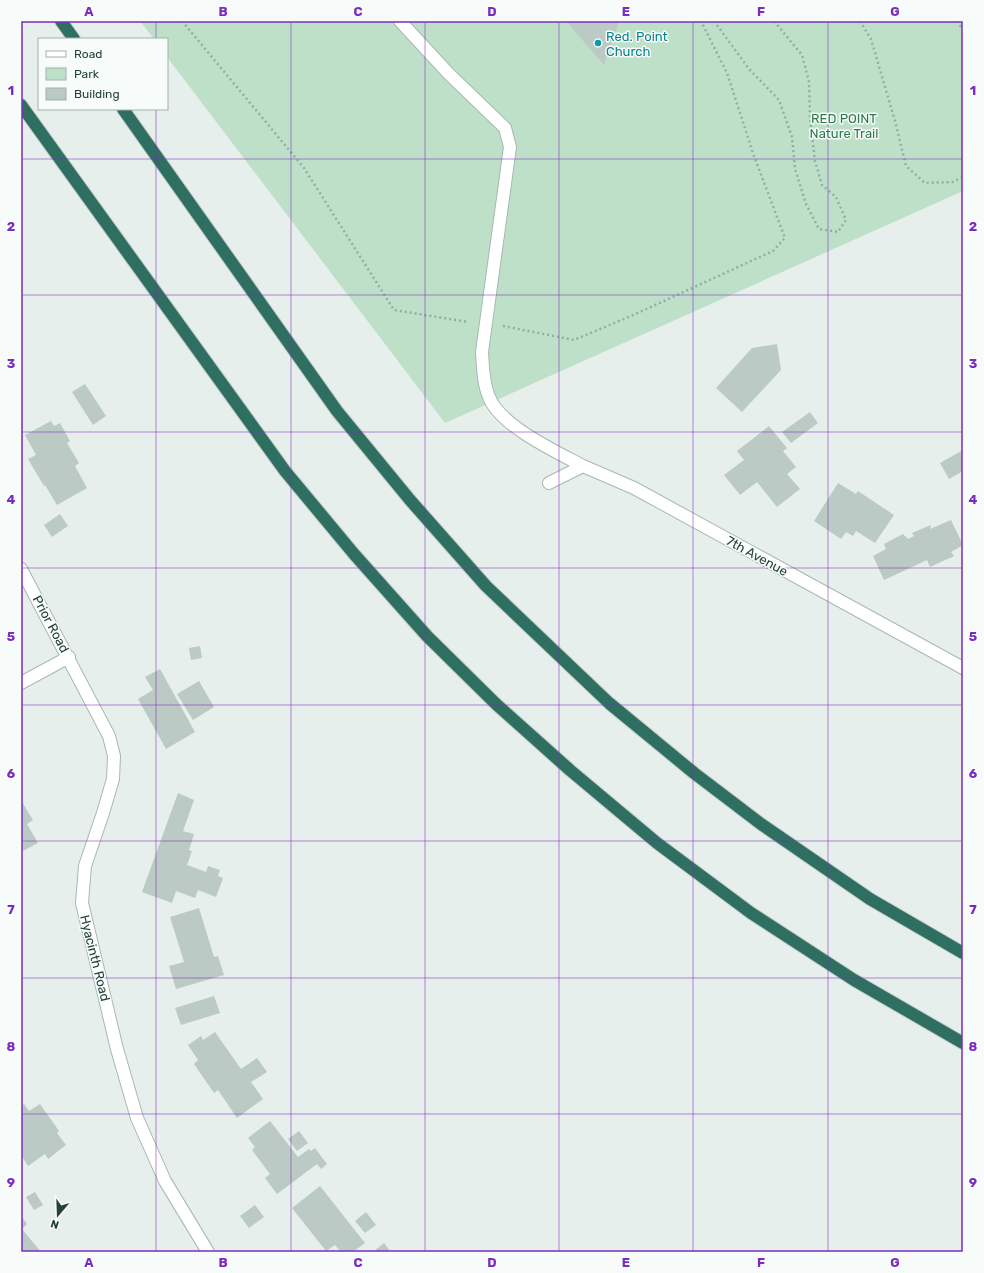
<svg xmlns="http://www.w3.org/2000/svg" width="984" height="1273" viewBox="0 0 984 1273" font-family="Rubik,sans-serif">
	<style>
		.green { fill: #bfe0c8 }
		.building { fill: #bbcac4 }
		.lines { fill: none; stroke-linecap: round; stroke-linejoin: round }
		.minor-casing { stroke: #a8b8b2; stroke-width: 14 }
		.highway-casing { stroke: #c2cac8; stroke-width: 14 }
		.path { stroke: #86b3a5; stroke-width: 2.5; stroke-dasharray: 2 3; stroke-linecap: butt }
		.minor { stroke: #fff; stroke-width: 12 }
		.highway { stroke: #2f6f62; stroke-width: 12 }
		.grid { fill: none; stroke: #7b2cbf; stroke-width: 1; stroke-opacity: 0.55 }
		.culture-dot { fill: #0f9aa8; stroke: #f7fbf9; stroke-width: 1.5 }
		.labels { text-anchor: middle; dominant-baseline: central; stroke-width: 3; stroke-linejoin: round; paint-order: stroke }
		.culture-label { font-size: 13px; fill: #0d838f; stroke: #f7fbf9; text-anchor: start }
		.park-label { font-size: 13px; fill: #2d7a4b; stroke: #f7fbf9 }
		.street-label { font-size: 13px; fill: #24423a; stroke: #f7fbf9 }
		.neatline { fill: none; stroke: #7b2cbf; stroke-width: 1.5 }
		.grid-label { font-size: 13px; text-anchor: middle; font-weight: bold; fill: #7b2cbf }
	</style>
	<rect width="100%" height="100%" fill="#e6efeb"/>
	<!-- green -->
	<path class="green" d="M 140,21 L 963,21 L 963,191 L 445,423 L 167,57 L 167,39 L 154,39 Z"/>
	<!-- building -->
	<path class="building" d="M 566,21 L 619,21 L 604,65 Z
		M 777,344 L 781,370 L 742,412 L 716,388 L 752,348 Z
		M 85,384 L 106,416 L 93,425 L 72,392 Z
		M 810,412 L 818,423 L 791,443 L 782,432 Z
		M 51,421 L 54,426 L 60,423 L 70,441 L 67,443 L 79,463 L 75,466 L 87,488 L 57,505 L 45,485 L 44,486 L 28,459 L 36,455 L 25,435 Z
		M 769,426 L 787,448 L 783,451 L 796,467 L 787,474 L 800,489 L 777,507 L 757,482 L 740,495 L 724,475 L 744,460 L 737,451 Z
		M 963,450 L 963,471 L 949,479 L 940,463 Z
		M 838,483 L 856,494 L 858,491 L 894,515 L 875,543 L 856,531 L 853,536 L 846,532 L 841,539 L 814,521 Z
		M 60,514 L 68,526 L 52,537 L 44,525 Z
		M 951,520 L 963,545 L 951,552 L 954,556 L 930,567 L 927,560 L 884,580 L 873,556 L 886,549 L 884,544 L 903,534 L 908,539 L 914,536 L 912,533 L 931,525 L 930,529 Z
		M 200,646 L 202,658 L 191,660 L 189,648 Z
		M 160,669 L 195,732 L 166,749 L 138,699 L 153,690 L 145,677 Z
		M 199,681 L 214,707 L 193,720 L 177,694 Z
		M 178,793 L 194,800 L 183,831 L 194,834 L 189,850 L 192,851 L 187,865 L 206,872 L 208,866 L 220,870 L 218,876 L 223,878 L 216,897 L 198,890 L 195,898 L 176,891 L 172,903 L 142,892 Z
		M 22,802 L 33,820 L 27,824 L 38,843 L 21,852 L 21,803 Z
		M 199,908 L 214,957 L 218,956 L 224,975 L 176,989 L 169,966 L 184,962 L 170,917 Z
		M 214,996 L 220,1013 L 181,1025 L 175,1008 Z
		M 215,1032 L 241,1069 L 257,1058 L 267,1072 L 251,1082 L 263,1099 L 237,1118 L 218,1090 L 214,1093 L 194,1064 L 198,1060 L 188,1045 L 201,1036 L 203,1040 Z
		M 24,1104 L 29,1111 L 40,1104 L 59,1131 L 57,1133 L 66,1145 L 48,1159 L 45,1154 L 28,1166 L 21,1155 L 21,1106 Z
		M 270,1121 L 298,1157 L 309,1149 L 311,1151 L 315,1148 L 327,1164 L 321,1169 L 317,1164 L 277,1194 L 265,1178 L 270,1174 L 252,1150 L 255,1147 L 248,1138 Z
		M 299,1131 L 308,1143 L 297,1151 L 288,1139 Z
		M 320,1186 L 365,1243 L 353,1252 L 341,1252 L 335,1245 L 326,1251 L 292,1208 Z
		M 35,1192 L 43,1205 L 34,1210 L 26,1197 Z
		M 255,1205 L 264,1217 L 249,1228 L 240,1216 Z
		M 366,1212 L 376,1225 L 365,1233 L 355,1221 Z
		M 21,1216 L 27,1224 L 22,1229 L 41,1252 L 21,1252 Z
		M 384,1243 L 391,1252 L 373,1252 Z"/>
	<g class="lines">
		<defs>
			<path id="minor" d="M 400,21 L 449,74 L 505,128 L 510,147 L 482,352 C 483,367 483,383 489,397 C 500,426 557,452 583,466
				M 549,483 L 583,466 L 634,488 L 963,668
				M 21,569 L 109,736 L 114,756 L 113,779 L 103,813 L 85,866 L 82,903 L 117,1049 L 137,1118 L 165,1181 L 208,1252
				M 21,683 L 69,657"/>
			<path id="highway" d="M 61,21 L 74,39
				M 21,105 L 285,471 L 354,554 L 427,636 L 496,704 L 571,771 L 657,843 L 751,913 L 854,980 L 963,1043
				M 123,109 L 337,411 L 410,500 L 486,586 L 609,703 L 694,773 L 761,824 L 870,899 L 963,953"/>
		</defs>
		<!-- minor casing -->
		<use href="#minor" class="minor-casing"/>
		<!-- highway casing -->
		<use href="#highway" class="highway-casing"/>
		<!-- path -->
		<path class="path" d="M 182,21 L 304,168 L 394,310 L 468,322
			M 714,21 L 749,69 L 779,100 L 792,137 L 795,169 L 806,204 L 819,229 L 838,232 L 846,220 L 836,197 L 822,185 L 815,161 L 810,118 L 809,82 L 802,55 L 774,21
			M 860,21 L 871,39 L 895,121 L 906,166 L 925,183 L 953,182 L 963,177
			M 957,21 L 963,30
			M 503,326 L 574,340 L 631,316 L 773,251 L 785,238 L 754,156 L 727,73 L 701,21"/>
		<!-- minor -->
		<use href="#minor" class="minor"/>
		<!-- highway -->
		<use href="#highway" class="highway"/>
	</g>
	<!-- grid -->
	<path class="grid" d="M 156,21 L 156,39M 291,21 L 291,1252M 425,21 L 425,1252M 559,21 L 559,1252M 693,21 L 693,1252M 828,21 L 828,1252M 156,109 L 156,1252M 21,159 L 963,159M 21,295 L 963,295M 21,432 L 963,432M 21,568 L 963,568M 21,705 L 963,705M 21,841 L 963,841M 21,978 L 963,978M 21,1114 L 963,1114"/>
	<!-- markers -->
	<circle class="culture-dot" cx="598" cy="43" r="4"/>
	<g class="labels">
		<!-- culture labels -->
		<g class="culture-label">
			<text x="606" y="36">Red. Point<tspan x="606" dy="15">Church</tspan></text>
		</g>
		<!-- park labels -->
		<g class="park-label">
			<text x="844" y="118">RED POINT<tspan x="844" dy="15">Nature Trail</tspan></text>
		</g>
		<!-- street labels -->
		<g class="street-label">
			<text transform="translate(757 556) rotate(29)">7th Avenue</text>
			<text transform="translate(51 624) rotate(62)">Prior Road</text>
			<text transform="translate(95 958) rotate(76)">Hyacinth Road</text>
		</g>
	</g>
	<!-- border -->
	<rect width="984" height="1273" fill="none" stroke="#f7fbf9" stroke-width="44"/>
	<!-- legend -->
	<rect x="38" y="38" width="130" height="72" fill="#f7fbf9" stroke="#a3b1ad"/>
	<rect x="46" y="51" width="20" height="6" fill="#ffffff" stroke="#a3b1ad"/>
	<text x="74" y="58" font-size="12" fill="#24423a">Road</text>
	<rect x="46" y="68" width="20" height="12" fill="#bfe0c8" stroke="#a3b1ad"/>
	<text x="74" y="78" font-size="12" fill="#24423a">Park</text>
	<rect x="46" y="88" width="20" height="12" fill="#bbcac4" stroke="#a3b1ad"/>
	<text x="74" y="98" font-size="12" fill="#24423a">Building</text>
	<!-- north arrow -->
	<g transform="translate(58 1215) rotate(199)" stroke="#f7fbf9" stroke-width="3" paint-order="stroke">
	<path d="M0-3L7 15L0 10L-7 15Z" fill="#24423a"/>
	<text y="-6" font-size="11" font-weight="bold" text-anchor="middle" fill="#24423a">N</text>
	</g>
	<rect x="22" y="22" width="940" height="1229" class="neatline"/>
	<g class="grid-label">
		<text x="89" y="16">A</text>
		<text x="223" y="16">B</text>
		<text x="358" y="16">C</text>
		<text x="492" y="16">D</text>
		<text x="626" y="16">E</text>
		<text x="761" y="16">F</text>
		<text x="895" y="16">G</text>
		<text x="11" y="95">1</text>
		<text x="973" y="95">1</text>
		<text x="11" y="231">2</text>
		<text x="973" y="231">2</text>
		<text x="11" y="368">3</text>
		<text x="973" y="368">3</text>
		<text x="11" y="504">4</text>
		<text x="973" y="504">4</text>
		<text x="11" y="641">5</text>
		<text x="973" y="641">5</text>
		<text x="11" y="778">6</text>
		<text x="973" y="778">6</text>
		<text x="11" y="914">7</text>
		<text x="973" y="914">7</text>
		<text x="11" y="1051">8</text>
		<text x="973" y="1051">8</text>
		<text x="11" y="1187">9</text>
		<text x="973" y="1187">9</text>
		<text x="89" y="1267">A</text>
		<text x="223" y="1267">B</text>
		<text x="358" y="1267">C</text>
		<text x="492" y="1267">D</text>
		<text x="626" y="1267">E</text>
		<text x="761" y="1267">F</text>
		<text x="895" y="1267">G</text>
	</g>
</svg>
